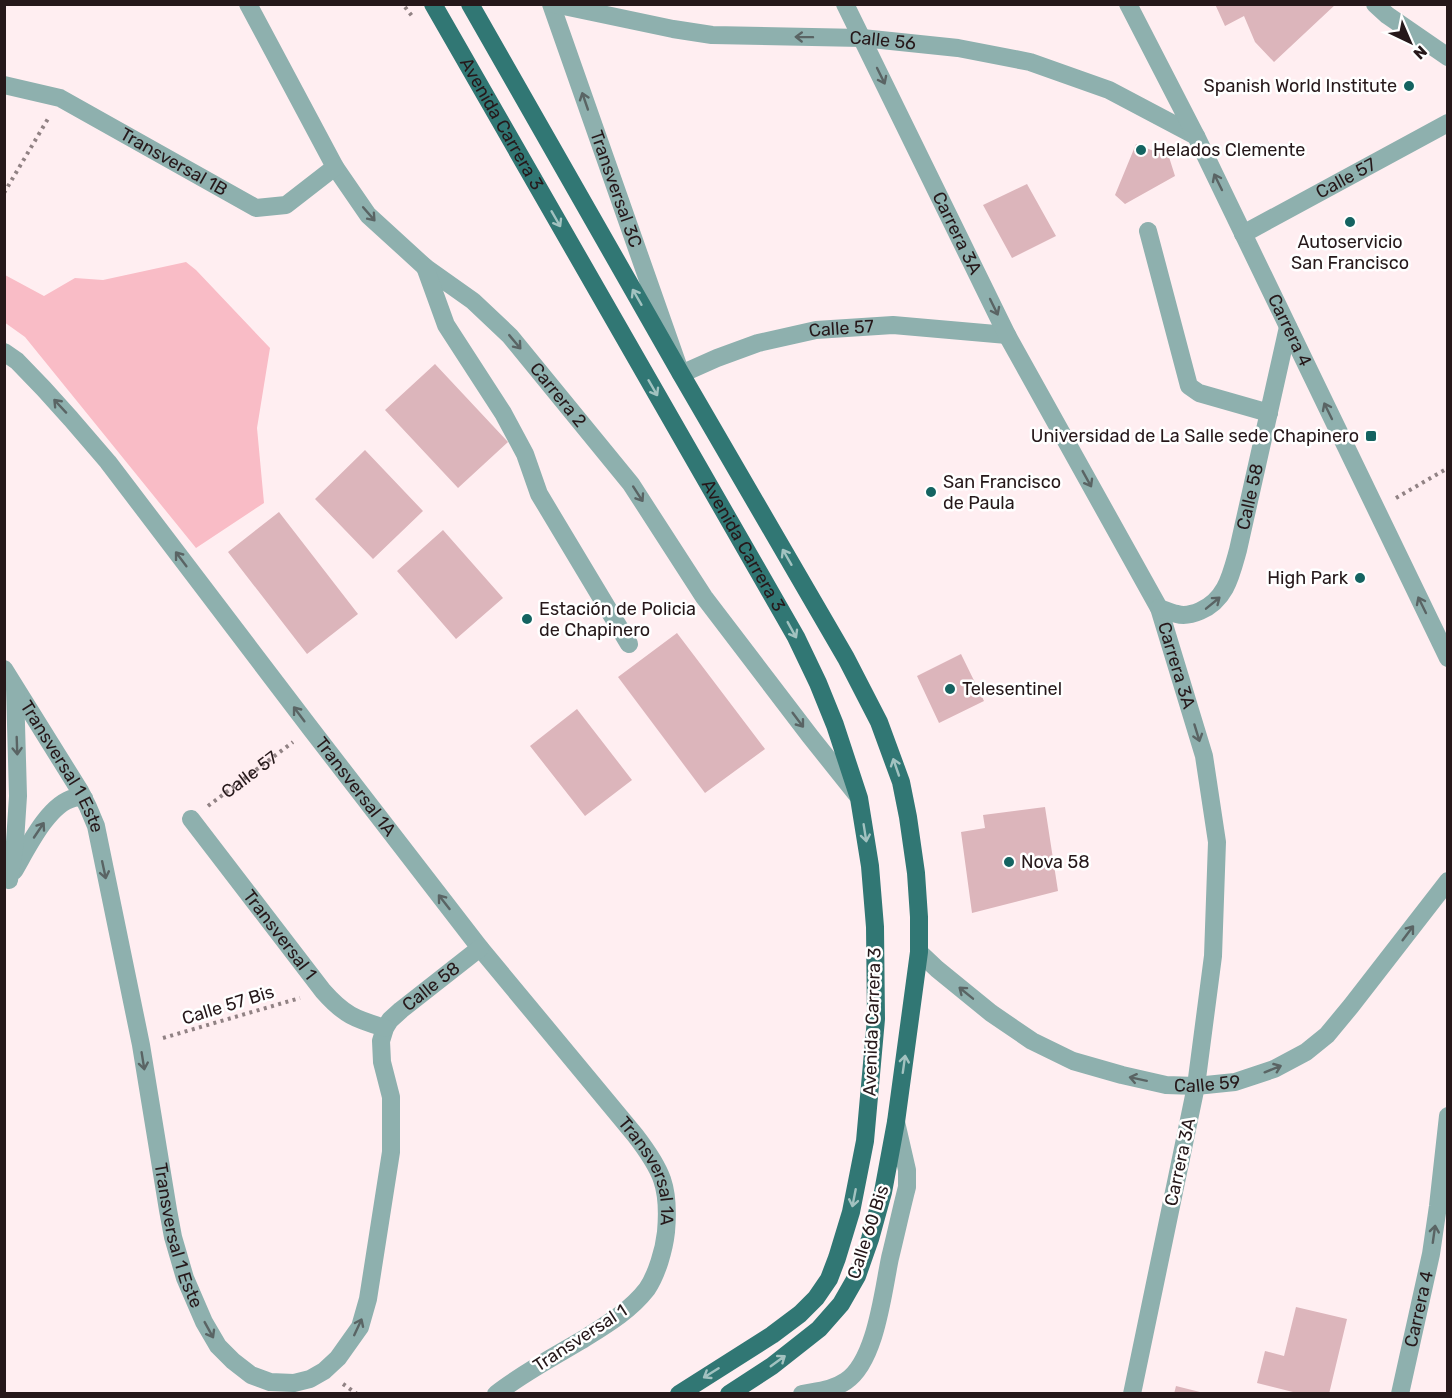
<svg xmlns="http://www.w3.org/2000/svg" width="1452" height="1398" viewBox="0 0 1452 1398" font-family="Rubik,sans-serif">
	<style>
		.grass { fill: #f9bcc6 }
		.building { fill: #dcb5bb }
		.lines { fill: none; stroke-linecap: round; stroke-linejoin: round }
		.path { stroke: #918284; stroke-width: 4; stroke-dasharray: 3 4.5; stroke-linecap: butt }
		.minor { stroke: #8eb0ae; stroke-width: 18 }
		.major { stroke: #317774; stroke-width: 18 }
		.oneway { stroke: #5a6464 }
		.oneway2 { stroke: #a2c2c0 }
		.poi-dot { fill: #146361; stroke: #fff; stroke-width: 2 }
		.labels { text-anchor: middle; dominant-baseline: central; stroke-width: 5; stroke-linejoin: round; paint-order: stroke }
		.street-label { font-size: 18px; fill: #26181a; stroke: #fff }
		.poi-label { font-size: 18px; fill: #26181a; stroke: #fff; text-anchor: start }
	</style>
	<rect width="100%" height="100%" fill="#ffeef1"/>
	<!-- grass -->
	<path class="grass" d="M 186,262 L 196,270 L 270,348 L 257,428 L 264,503 L 196,548 L 25,337 L 4,322 L 5,275 L 44,296 L 75,278 L 103,280 Z"/>
	<!-- building -->
	<path class="building" d="M 1215,4 L 1336,4 L 1274,62 L 1255,42 L 1244,16 L 1225,26 Z
		M 1136,144 L 1169,157 L 1175,176 L 1125,204 L 1115,195 Z
		M 1027,184 L 1056,236 L 1012,258 L 983,205 Z
		M 435,364 L 508,442 L 458,488 L 385,410 Z
		M 365,450 L 423,511 L 373,559 L 315,499 Z
		M 279,512 L 358,614 L 307,654 L 228,552 Z
		M 443,530 L 503,598 L 456,639 L 397,571 Z
		M 677,633 L 765,749 L 705,793 L 618,677 Z
		M 961,654 L 984,701 L 939,723 L 917,676 Z
		M 577,709 L 632,780 L 585,816 L 530,746 Z
		M 1045,807 L 1058,891 L 972,913 L 961,832 L 985,828 L 983,815 Z
		M 1296,1307 L 1347,1319 L 1329,1394 L 1301,1394 L 1257,1383 L 1265,1351 L 1284,1356 Z
		M 1176,1386 L 1204,1393 L 1204,1394 L 1174,1394 Z"/>
	<g class="lines">
		<!-- path -->
		<g class="path">
			<path d="M 405,7 L 412,16"/>
			<path d="M 4,193 L 49,117"/>
			<path d="M 1396,498 L 1448,468"/>
			<path id="s1" d="M 208,806 L 293,742"/>
			<path d="M 163,1038 L 300,998"/>
			<path d="M 343,1384 L 357,1394"/>
		</g>
		<!-- minor -->
		<g class="minor">
			<path id="s2" d="M 248,4 L 335,167 L 368,215 L 425,267 L 473,301 L 510,336 L 631,484 L 704,597 L 810,736 L 857,795"/>
			<path id="s3" d="M 551,4 L 681,374 L 717,358 L 758,343 L 816,330 L 893,325 L 1007,335"/>
			<path id="s4" d="M 554,4 L 673,29 L 712,35 L 862,38 L 958,48 L 1030,62 L 1109,90 L 1196,136"/>
			<path id="s5" d="M 845,4 L 1007,335 L 1159,608 L 1204,756 L 1217,842 L 1213,956 L 1196,1086 L 1132,1394"/>
			<path id="s6" d="M 1128,4 L 1196,136 L 1448,658"/>
			<path d="M 1375,4 L 1387,15 L 1448,57"/>
			<path id="s7" d="M 4,85 L 60,98 L 256,208 L 286,205 L 335,167"/>
			<path d="M 1148,231 L 1189,386 L 1199,393 L 1269,413"/>
			<path id="s8" d="M 1243,234 L 1448,123"/>
			<path d="M 425,267 L 446,325 L 503,413 L 525,454 L 539,494 L 629,644"/>
			<path id="s9" d="M 4,352 L 17,361 L 44,389 L 71,419 L 108,462 L 311,729 L 480,948 L 635,1135 C 662,1170 670,1187 666,1232 C 664,1250 657,1274 647,1289 C 630,1311 606,1325 582,1340 C 553,1357 523,1373 496,1394"/>
			<path id="s10" d="M 1159,608 C 1165,610 1171,613 1177,614 C 1184,616 1193,614 1200,611 C 1226,600 1231,575 1238,550 L 1288,327"/>
			<path id="s11" d="M 4,669 L 80,791 L 88,807 L 96,826 L 141,1045 L 168,1210 L 173,1237 L 185,1278 L 204,1322 L 218,1346 L 233,1361 L 251,1375 L 270,1382 L 294,1383 L 310,1379 L 324,1371 L 338,1358 L 360,1327 L 368,1299 L 391,1152 L 391,1097 L 382,1062 L 381,1041 L 385,1028 L 390,1020 L 401,1010 L 480,948"/>
			<path id="s12" d="M 191,819 L 323,991 C 344,1015 355,1019 385,1028"/>
			<path d="M 14,871 C 27,849 48,804 74,798 C 77,797 80,798 84,798"/>
			<path d="M 9,880 L 15,842 L 18,796 L 15,688"/>
			<path id="s13" d="M 919,952 L 937,969 L 991,1013 L 1032,1041 L 1073,1061 L 1122,1075 L 1166,1085 L 1196,1086 L 1235,1082 L 1274,1069 L 1306,1052 L 1327,1035 L 1351,1006 L 1448,881"/>
			<path d="M 802,1394 C 817,1391 833,1390 846,1381 C 876,1361 883,1291 890,1258 C 896,1234 901,1210 907,1187 L 907,1170 L 896,1122"/>
			<path id="s14" d="M 1400,1394 L 1431,1254 L 1438,1206 L 1448,1116"/>
		</g>
		<!-- major -->
		<g class="major">
			<path id="s15" d="M 433,4 L 796,637 L 818,683 L 835,725 L 859,798 L 870,866 L 875,927 L 876,1019 L 865,1141 L 851,1212 L 837,1258 L 829,1279 L 816,1298 L 800,1314 L 772,1335 L 679,1394"/>
			<path d="M 470,4 L 681,374 L 846,658 L 879,722 L 901,782 L 908,817 L 916,873 L 919,917 L 919,952 L 896,1122 L 883,1192 L 870,1239 L 857,1276 L 841,1304 L 819,1329 L 772,1366 L 729,1394"/>
		</g>
	</g>
	<!-- one-way arrows -->
	<defs><path id="oneway-shaft" d="M-6 0H5M1.5-3L5.5 0L1.5 3" fill="none" stroke-width="1.6" stroke-linecap="round" stroke-linejoin="round" transform="scale(1.5)"/></defs>
	<g class="oneway">
		<use href="#oneway-shaft" transform="translate(804 37) rotate(-179)"/>
		<use href="#oneway-shaft" transform="translate(881 76) rotate(64)"/>
		<use href="#oneway-shaft" transform="translate(585 101) rotate(-109)"/>
		<use href="#oneway-shaft" transform="translate(1218 182) rotate(-116)"/>
		<use href="#oneway-shaft" transform="translate(369 214) rotate(49)"/>
		<use href="#oneway-shaft" transform="translate(994 307) rotate(64)"/>
		<use href="#oneway-shaft" transform="translate(515 342) rotate(50)"/>
		<use href="#oneway-shaft" transform="translate(60 406) rotate(-133)"/>
		<use href="#oneway-shaft" transform="translate(1328 411) rotate(-116)"/>
		<use href="#oneway-shaft" transform="translate(1087 479) rotate(61)"/>
		<use href="#oneway-shaft" transform="translate(638 494) rotate(57)"/>
		<use href="#oneway-shaft" transform="translate(181 559) rotate(-127)"/>
		<use href="#oneway-shaft" transform="translate(1213 603) rotate(-39)"/>
		<use href="#oneway-shaft" transform="translate(1422 605) rotate(-116)"/>
		<use href="#oneway-shaft" transform="translate(299 714) rotate(-127)"/>
		<use href="#oneway-shaft" transform="translate(798 720) rotate(53)"/>
		<use href="#oneway-shaft" transform="translate(1197 733) rotate(73)"/>
		<use href="#oneway-shaft" transform="translate(17 746) rotate(88)"/>
		<use href="#oneway-shaft" transform="translate(39 830) rotate(-56)"/>
		<use href="#oneway-shaft" transform="translate(104 870) rotate(78)"/>
		<use href="#oneway-shaft" transform="translate(444 902) rotate(-128)"/>
		<use href="#oneway-shaft" transform="translate(1408 933) rotate(-53)"/>
		<use href="#oneway-shaft" transform="translate(966 993) rotate(-141)"/>
		<use href="#oneway-shaft" transform="translate(143 1061) rotate(81)"/>
		<use href="#oneway-shaft" transform="translate(1273 1069) rotate(-22)"/>
		<use href="#oneway-shaft" transform="translate(1138 1079) rotate(-168)"/>
		<use href="#oneway-shaft" transform="translate(1434 1234) rotate(-82)"/>
		<use href="#oneway-shaft" transform="translate(358 1327) rotate(-65)"/>
		<use href="#oneway-shaft" transform="translate(209 1330) rotate(61)"/>
	</g>
	<g class="oneway2">
		<use href="#oneway-shaft" transform="translate(556 219) rotate(60)"/>
		<use href="#oneway-shaft" transform="translate(637 297) rotate(-120)"/>
		<use href="#oneway-shaft" transform="translate(653 388) rotate(60)"/>
		<use href="#oneway-shaft" transform="translate(787 557) rotate(-120)"/>
		<use href="#oneway-shaft" transform="translate(792 630) rotate(61)"/>
		<use href="#oneway-shaft" transform="translate(896 767) rotate(-109)"/>
		<use href="#oneway-shaft" transform="translate(865 833) rotate(81)"/>
		<use href="#oneway-shaft" transform="translate(904 1064) rotate(-82)"/>
		<use href="#oneway-shaft" transform="translate(854 1198) rotate(101)"/>
		<use href="#oneway-shaft" transform="translate(778 1361) rotate(-36)"/>
		<use href="#oneway-shaft" transform="translate(711 1373) rotate(148)"/>
	</g>
	<!-- markers -->
	<g class="poi-dot">
		<circle cx="1409" cy="86" r="6"/>
		<circle cx="1141" cy="150" r="6"/>
		<circle cx="1350" cy="222" r="6"/>
		<rect x="1365" y="430" width="12" height="12" rx="3"/>
		<circle cx="931" cy="492" r="6"/>
		<circle cx="1360" cy="578" r="6"/>
		<circle cx="527" cy="619" r="6"/>
		<circle cx="950" cy="689" r="6"/>
		<circle cx="1009" cy="862" r="6"/>
	</g>
	<g class="labels">
		<!-- street labels -->
		<g class="street-label">
			<text stroke="none"><textPath href="#s4" startOffset="332">Calle 56</textPath></text>
			<text stroke="none"><textPath href="#s15" startOffset="138">Avenida Carrera 3</textPath></text>
			<text stroke="none"><textPath href="#s7" startOffset="188">Transversal 1B</textPath></text>
			<text stroke="none"><textPath href="#s8" startOffset="117">Calle 57</textPath></text>
			<text stroke="none"><textPath href="#s3" startOffset="196">Transversal 3C</textPath></text>
			<text stroke="none"><textPath href="#s5" startOffset="255">Carrera 3A</textPath></text>
			<text stroke="none"><textPath href="#s3" startOffset="560">Calle 57</textPath></text>
			<text stroke="none"><textPath href="#s6" startOffset="364">Carrera 4</textPath></text>
			<text stroke="none"><textPath href="#s2" startOffset="506">Carrera 2</textPath></text>
			<text stroke="none"><textPath href="#s10" startOffset="172">Calle 58</textPath></text>
			<text stroke="none"><textPath href="#s15" startOffset="624">Avenida Carrera 3</textPath></text>
			<text stroke="none"><textPath href="#s5" startOffset="741">Carrera 3A</textPath></text>
			<text stroke="none"><textPath href="#s11" startOffset="114">Transversal 1 Este</textPath></text>
			<text stroke="none"><textPath href="#s1" startOffset="52">Calle 57</textPath></text>
			<text stroke="none"><textPath href="#s9" startOffset="560">Transversal 1A</textPath></text>
			<text stroke="none"><textPath href="#s12" startOffset="146">Transversal 1</textPath></text>
			<text stroke="none"><textPath href="#s11" startOffset="1263">Calle 58</textPath></text>
			<text transform="translate(228 1005) rotate(-17)">Calle 57 Bis</text>
			<text transform="translate(872 1022) rotate(-88)">Avenida Carrera 3</text>
			<text stroke="none"><textPath href="#s13" startOffset="327">Calle 59</textPath></text>
			<text transform="translate(1180 1162) rotate(-78)">Carrera 3A</text>
			<text stroke="none"><textPath href="#s9" startOffset="1046">Transversal 1A</textPath></text>
			<text transform="translate(868 1232) rotate(-72)">Calle 60 Bis</text>
			<text stroke="none"><textPath href="#s11" startOffset="600">Transversal 1 Este</textPath></text>
			<text stroke="none"><textPath href="#s14" startOffset="87">Carrera 4</textPath></text>
			<text transform="translate(580 1338) rotate(-33)">Transversal 1</text>
		</g>
		<!-- poi labels -->
		<g class="poi-label">
			<text x="1397" y="86" text-anchor="end">Spanish World Institute</text>
			<text x="1153" y="150">Helados Clemente</text>
			<text x="1350" y="242" text-anchor="middle">Autoservicio<tspan x="1350" dy="21">San Francisco</tspan></text>
			<text x="1359" y="436" text-anchor="end">Universidad de La Salle sede Chapinero</text>
			<text x="943" y="482">San Francisco<tspan x="943" dy="21">de Paula</tspan></text>
			<text x="1348" y="578" text-anchor="end">High Park</text>
			<text x="539" y="609">Estación de Policia<tspan x="539" dy="21">de Chapinero</tspan></text>
			<text x="962" y="689">Telesentinel</text>
			<text x="1021" y="862">Nova 58</text>
		</g>
	</g>
	<!-- border -->
	<rect width="1452" height="1398" fill="none" stroke="#26181a" stroke-width="12"/>
	<!-- north arrow -->
	<g transform="translate(1410 42) rotate(136)" stroke="#ffffff" stroke-width="4.5" paint-order="stroke">
	<path d="M0-4.5L10 22L0 15L-10 22Z" fill="#26181a"/>
	<text y="-9" font-size="16" font-weight="bold" text-anchor="middle" fill="#26181a">N</text>
	</g>
</svg>
